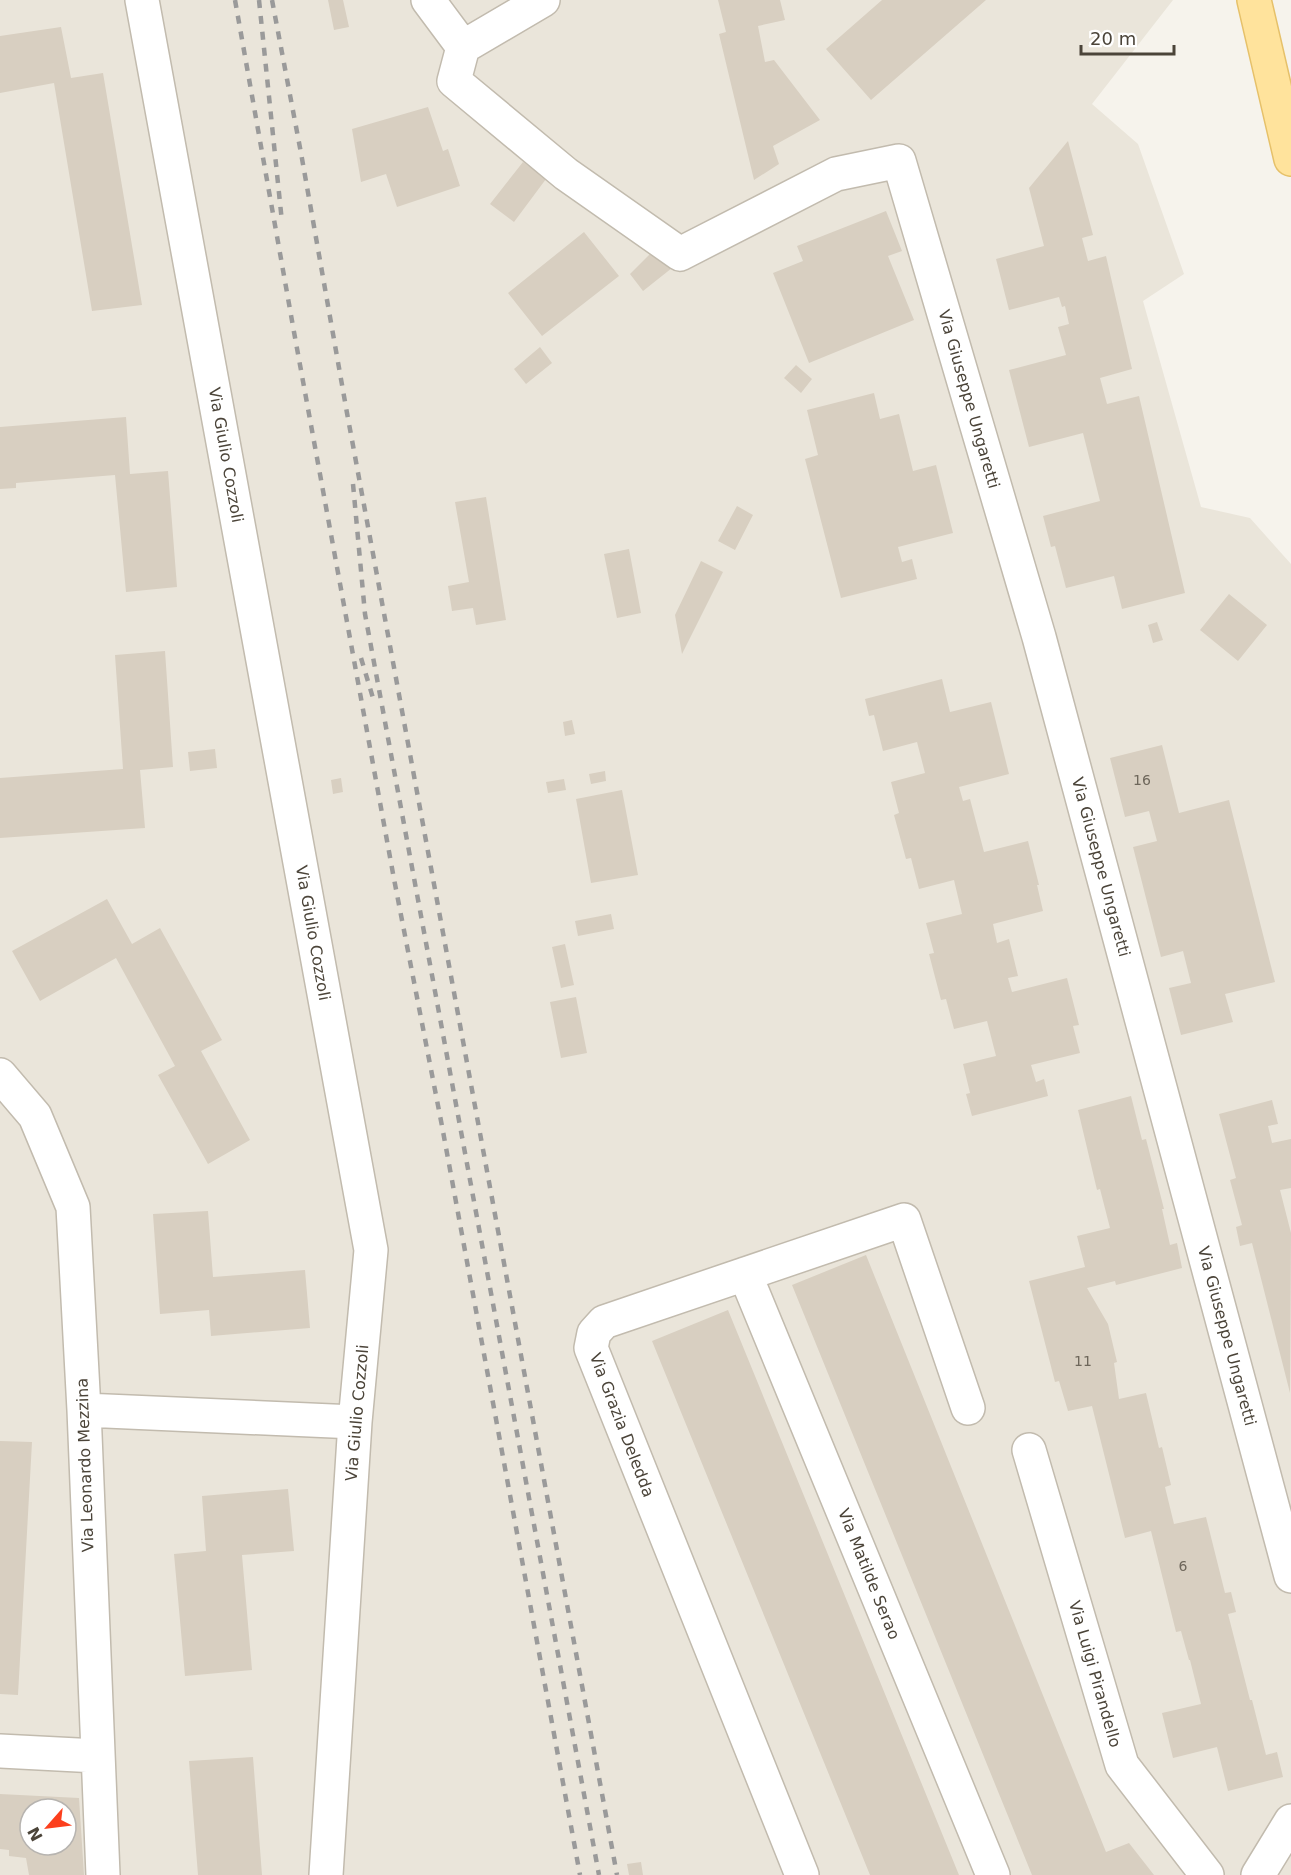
<svg xmlns="http://www.w3.org/2000/svg" width="1291" height="1875" viewBox="0 0 1291 1875" font-family="'DejaVu Sans',sans-serif">
	<style>
		.residential { fill: #eae5da; fill-rule: evenodd }
		.building { fill: #d8cfc1; fill-rule: evenodd }
		.lines { fill: none; stroke-linecap: round; stroke-linejoin: round }
		.minor-casing { stroke: #c2bbae; stroke-width: 36 }
		.major-casing { stroke: #e6c16a; stroke-width: 36 }
		.minor { stroke: #fff; stroke-width: 33 }
		.major { stroke: #ffe39c; stroke-width: 33 }
		.rail { stroke: #9a9a9a; stroke-width: 4.5; stroke-dasharray: 8 8; stroke-linecap: butt }
		.labels { text-anchor: middle; dominant-baseline: central; stroke-width: 5; stroke-linejoin: round; paint-order: stroke }
		.number-label { font-size: 14px; fill: #6e675b }
		.street-label { font-size: 16px; fill: #4b4439; stroke: #fff }
	</style>
	<rect width="100%" height="100%" fill="#f6f3ec"/>
	<!-- residential -->
	<path class="residential" d="M 0,0 L 1173,0 L 1092,104 L 1138,144 L 1184,274 L 1143,301 L 1201,507 L 1250,518 L 1291,564 L 1291,1875 L 0,1875 ZM 30,1809 L 66,1809 L 66,1845 L 30,1845 Z"/>
	<!-- building -->
	<path class="building" d="M 328,0 L 343,0 L 349,27 L 334,30 Z
		M 718,0 L 780,0 L 785,20 L 758,26 L 765,62 L 774,60 L 820,120 L 773,146 L 779,164 L 754,180 L 719,34 L 726,32 Z
		M 882,0 L 986,0 L 871,100 L 826,49 Z
		M 61,27 L 71,78 L 103,73 L 142,305 L 92,311 L 54,83 L 0,93 L 0,36 Z
		M 428,107 L 443,151 L 448,149 L 460,186 L 397,207 L 386,174 L 361,182 L 352,129 Z
		M 1068,141 L 1093,235 L 1082,238 L 1088,261 L 1106,256 L 1132,369 L 1100,378 L 1107,404 L 1139,396 L 1185,593 L 1122,609 L 1114,576 L 1066,588 L 1055,546 L 1051,547 L 1043,516 L 1100,501 L 1083,433 L 1029,447 L 1009,370 L 1066,355 L 1058,327 L 1069,324 L 1065,306 L 1062,307 L 1059,297 L 1009,310 L 996,259 L 1044,246 L 1029,188 Z
		M 523,162 L 546,179 L 514,222 L 490,204 Z
		M 886,211 L 902,251 L 888,256 L 914,320 L 809,363 L 773,273 L 803,261 L 797,246 Z
		M 584,232 L 619,276 L 542,336 L 508,293 Z
		M 650,254 L 672,268 L 643,291 L 630,274 Z
		M 540,347 L 552,363 L 526,384 L 514,369 Z
		M 796,365 L 812,379 L 801,393 L 784,378 Z
		M 874,393 L 880,419 L 899,414 L 913,471 L 936,465 L 953,533 L 898,547 L 902,562 L 912,559 L 917,579 L 841,598 L 805,459 L 818,455 L 807,410 Z
		M 126,417 L 130,474 L 168,471 L 177,587 L 126,592 L 115,475 L 16,483 L 16,488 L 0,489 L 0,427 Z
		M 486,497 L 506,620 L 476,625 L 473,608 L 452,611 L 448,586 L 469,582 L 455,502 Z
		M 737,506 L 753,515 L 735,550 L 718,541 Z
		M 629,549 L 641,613 L 617,618 L 604,554 Z
		M 701,561 L 723,572 L 682,654 L 675,615 Z
		M 1229,594 L 1267,625 L 1238,661 L 1200,630 Z
		M 1157,622 L 1163,640 L 1153,643 L 1148,625 Z
		M 165,651 L 173,767 L 140,770 L 145,828 L 0,838 L 0,778 L 123,769 L 115,655 Z
		M 942,679 L 950,712 L 991,702 L 1009,774 L 959,787 L 963,801 L 970,799 L 984,852 L 1028,841 L 1039,885 L 1037,885 L 1043,911 L 993,924 L 997,943 L 1009,939 L 1018,976 L 1008,978 L 1012,992 L 1067,978 L 1079,1025 L 1073,1026 L 1080,1053 L 1031,1065 L 1036,1082 L 1044,1079 L 1048,1096 L 972,1116 L 966,1094 L 970,1093 L 963,1064 L 996,1056 L 987,1021 L 954,1029 L 946,999 L 941,1000 L 929,954 L 934,953 L 926,923 L 962,914 L 954,880 L 919,889 L 911,858 L 906,859 L 894,815 L 899,813 L 891,782 L 925,773 L 917,742 L 883,751 L 874,715 L 869,716 L 865,699 Z
		M 572,720 L 575,734 L 565,736 L 563,722 Z
		M 1162,745 L 1179,813 L 1229,800 L 1275,982 L 1225,994 L 1233,1022 L 1181,1035 L 1169,988 L 1191,983 L 1183,951 L 1161,957 L 1133,847 L 1157,841 L 1149,811 L 1125,817 L 1110,758 Z
		M 215,749 L 217,768 L 190,771 L 188,752 Z
		M 605,771 L 606,781 L 591,784 L 589,774 Z
		M 341,778 L 343,792 L 333,794 L 331,780 Z
		M 564,779 L 566,790 L 548,793 L 546,782 Z
		M 622,790 L 638,875 L 591,883 L 576,799 Z
		M 107,899 L 132,944 L 160,928 L 222,1040 L 201,1051 L 250,1140 L 208,1164 L 158,1075 L 175,1066 L 116,958 L 40,1001 L 12,951 Z
		M 611,914 L 614,929 L 578,936 L 575,921 Z
		M 565,944 L 574,985 L 561,988 L 552,947 Z
		M 576,997 L 587,1053 L 561,1058 L 550,1002 Z
		M 1131,1096 L 1142,1140 L 1146,1139 L 1164,1209 L 1162,1209 L 1170,1245 L 1177,1243 L 1182,1268 L 1116,1285 L 1115,1281 L 1087,1288 L 1108,1324 L 1117,1362 L 1114,1363 L 1119,1399 L 1146,1393 L 1159,1448 L 1162,1447 L 1171,1485 L 1165,1487 L 1174,1524 L 1206,1517 L 1225,1593 L 1231,1592 L 1236,1612 L 1228,1614 L 1250,1700 L 1252,1700 L 1266,1755 L 1277,1752 L 1283,1777 L 1228,1791 L 1217,1747 L 1173,1758 L 1162,1713 L 1201,1704 L 1190,1660 L 1189,1660 L 1181,1631 L 1176,1632 L 1151,1531 L 1125,1538 L 1092,1406 L 1068,1411 L 1059,1381 L 1055,1382 L 1029,1281 L 1085,1267 L 1077,1236 L 1110,1228 L 1100,1189 L 1097,1190 L 1078,1110 Z
		M 1272,1100 L 1278,1124 L 1268,1126 L 1272,1143 L 1291,1139 L 1291,1188 L 1280,1190 L 1291,1233 L 1290,1393 L 1252,1243 L 1240,1246 L 1236,1227 L 1242,1225 L 1230,1180 L 1236,1178 L 1219,1114 Z
		M 208,1211 L 213,1277 L 305,1270 L 310,1328 L 211,1336 L 209,1310 L 160,1314 L 153,1214 Z
		M 866,1255 L 1106,1852 L 1129,1843 L 1154,1875 L 1032,1875 L 792,1285 Z
		M 728,1310 L 959,1875 L 870,1875 L 652,1341 Z
		M 0,1441 L 32,1442 L 18,1695 L 0,1694 Z
		M 288,1489 L 294,1551 L 242,1555 L 252,1670 L 185,1676 L 174,1554 L 206,1551 L 202,1496 Z
		M 253,1757 L 262,1875 L 198,1875 L 189,1761 Z
		M 0,1794 L 79,1798 L 84,1875 L 29,1875 L 26,1858 L 9,1856 L 9,1850 L 0,1849 ZM 30,1809 L 66,1809 L 66,1845 L 30,1845 Z
		M 641,1862 L 643,1875 L 629,1875 L 627,1864 Z"/>
	<g class="lines">
		<defs>
			<path id="minor" d="M 142,0 L 371,1250 L 355,1422 L 326,1875
				M 428,0 L 463,47
				M 543,0 L 463,47 L 454,81 L 566,174 L 680,254 L 836,174 L 899,161 L 1039,637 L 1291,1576
				M 0,1075 L 35,1116 L 73,1207 L 84,1410 L 103,1875
				M 745,1274 L 993,1875
				M 84,1410 L 355,1422
				M 1029,1450 L 1122,1765 L 1207,1875
				M 0,1751 L 97,1756
				M 802,1875 L 591,1348 L 594,1333 L 604,1322 L 904,1220 L 968,1408
				M 1258,1875 L 1291,1821"/>
			<path id="major" d="M 1254,0 L 1291,159"/>
		</defs>
		<!-- minor casing -->
		<use href="#minor" class="minor-casing"/>
		<!-- major casing -->
		<use href="#major" class="major-casing"/>
		<!-- minor -->
		<use href="#minor" class="minor"/>
		<!-- major -->
		<use href="#major" class="major"/>
		<!-- rail -->
		<path class="rail" d="M 235,0 L 294,332 L 394,879 L 442,1126 L 580,1875
			M 259,0 L 282,222
			M 272,0 L 301,153 L 347,413 L 617,1875
			M 353,484 L 365,614 L 599,1875
			M 361,658 L 373,698"/>
	</g>
	<g class="labels">
		<!-- number labels -->
		<g class="number-label">
			<text x="1142" y="780">16</text>
			<text x="1083" y="1361">11</text>
			<text x="1183" y="1566">6</text>
		</g>
		<!-- street labels -->
		<g class="street-label">
			<text transform="translate(969 399) rotate(74)">Via Giuseppe Ungaretti</text>
			<text transform="translate(226 455) rotate(80)">Via Giulio Cozzoli</text>
			<text transform="translate(1101 867) rotate(75)">Via Giuseppe Ungaretti</text>
			<text transform="translate(313 933) rotate(80)">Via Giulio Cozzoli</text>
			<text transform="translate(1227 1336) rotate(75)">Via Giuseppe Ungaretti</text>
			<text transform="translate(357 1413) rotate(-85)">Via Giulio Cozzoli</text>
			<text transform="translate(622 1425) rotate(69)">Via Grazia Deledda</text>
			<text transform="translate(85 1465) rotate(-92)">Via Leonardo Mezzina</text>
			<text transform="translate(869 1574) rotate(68)">Via Matilde Serao</text>
			<text transform="translate(1095 1674) rotate(74)">Via Luigi Pirandello</text>
		</g>
	</g>
	<!-- north arrow -->
	<g transform="translate(48 1827) rotate(242)"><circle r="28" fill="#ffffff" stroke="#b7b4b0" stroke-width="1.5"/>
	<path d="M0-4.5L10 22L0 15L-10 22Z" fill="#fc3f1d"/>
	<text y="-9" font-size="16" font-weight="bold" text-anchor="middle" fill="#4b4439">N</text>
	</g>
	<!-- scale -->
	<path d="M1081 45v9h93v-9" fill="none" stroke="#4b4439" stroke-width="3"/>
	<text x="1090" y="45" font-size="18" fill="#4b4439" stroke="#ffffff" stroke-width="4.5" paint-order="stroke">20 m</text>
</svg>
